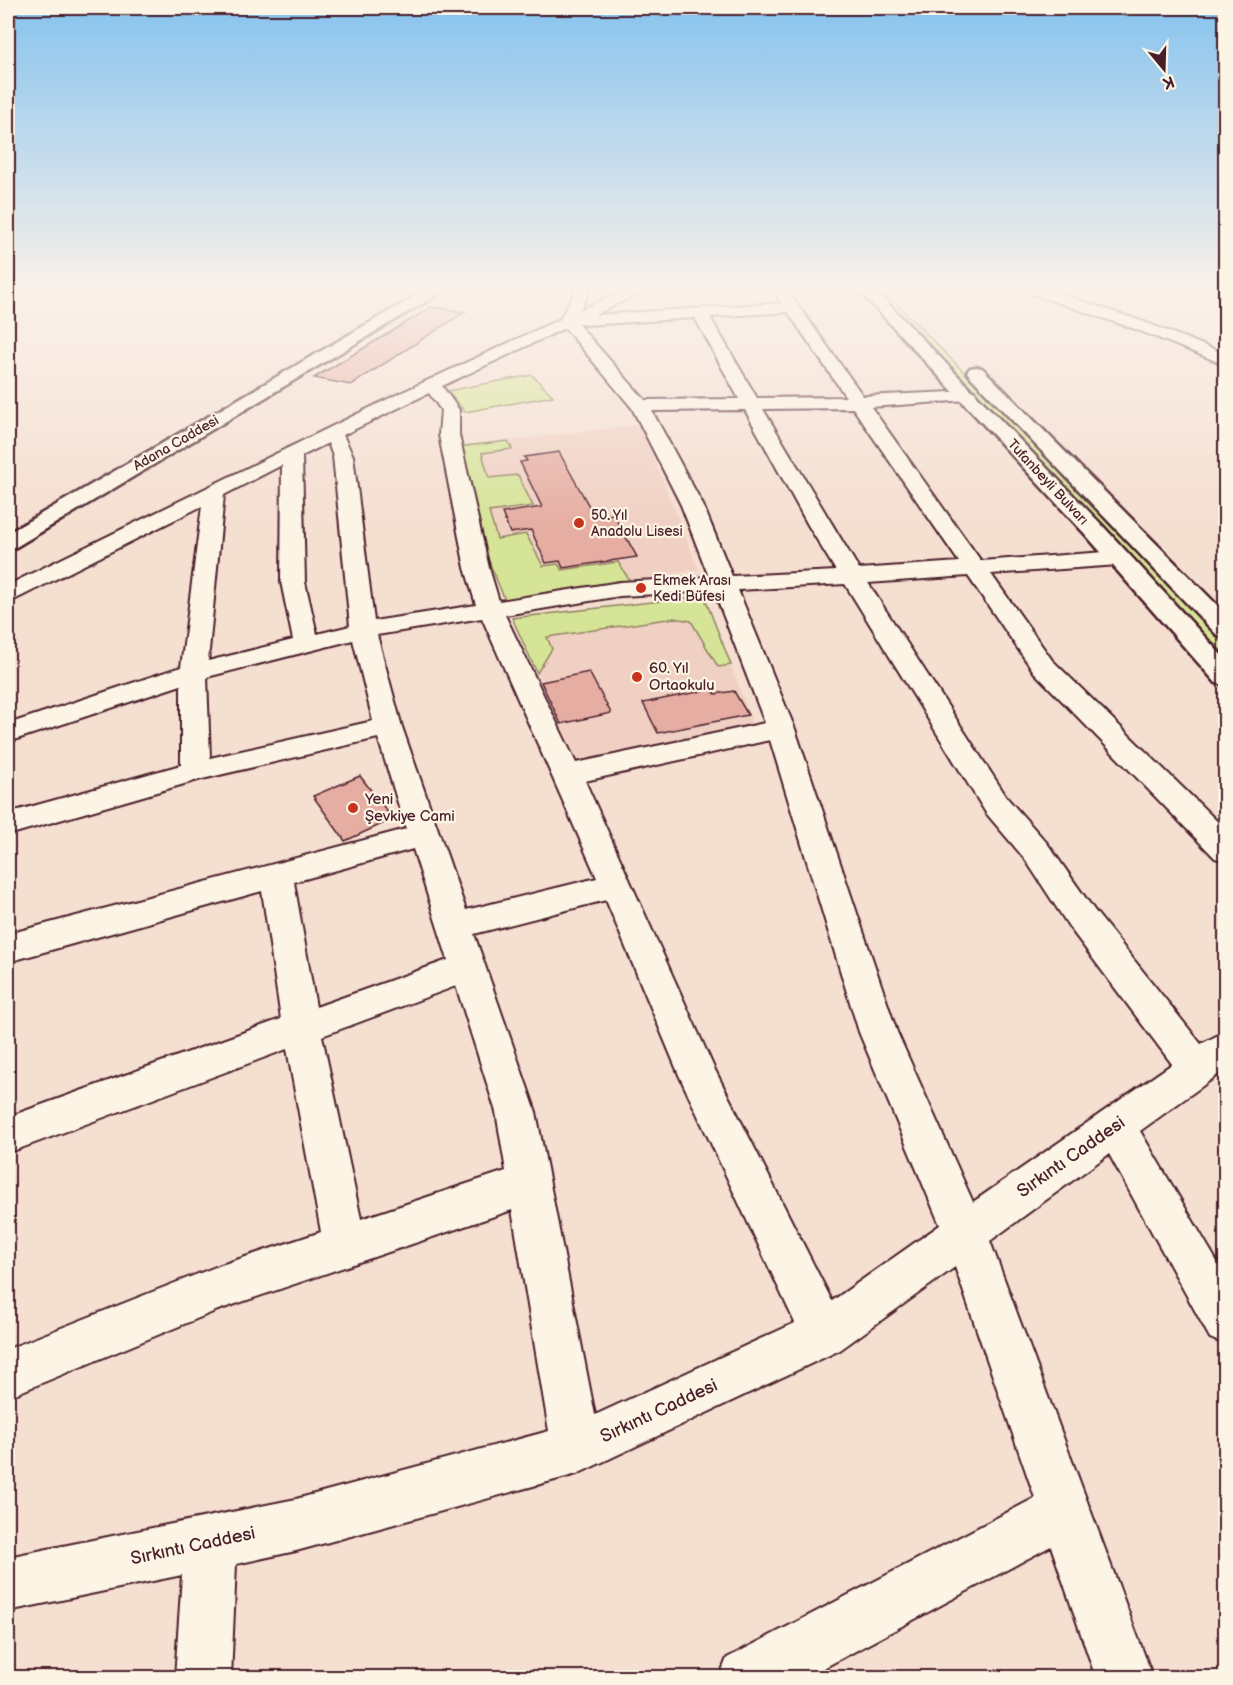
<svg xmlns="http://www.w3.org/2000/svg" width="1233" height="1685" viewBox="0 0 1233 1685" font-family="'Balsamiq Sans',sans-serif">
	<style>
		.built { fill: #f0d0c3 }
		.green { fill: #d6e497; stroke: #908261; stroke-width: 1.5 }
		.building { fill: #e6ada2; stroke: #4a1f2b; stroke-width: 1.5 }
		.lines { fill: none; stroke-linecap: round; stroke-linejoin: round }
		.minor-casing { stroke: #4a1f2b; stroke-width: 4 }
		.major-casing { stroke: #4a1f2b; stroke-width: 5 }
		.highway-casing { stroke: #4a1f2b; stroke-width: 5 }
		.minor { fill: #fcf5e5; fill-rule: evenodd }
		.major { fill: #fcf5e5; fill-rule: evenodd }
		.highway { fill: #fcf5e5; fill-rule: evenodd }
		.poi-dot { fill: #c8321e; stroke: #fcf5e5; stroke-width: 2 }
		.labels { text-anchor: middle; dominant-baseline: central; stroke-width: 4.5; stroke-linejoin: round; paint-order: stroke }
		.far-street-label { font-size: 14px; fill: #4a1f2b; stroke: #fcf5e5 }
		.far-poi-label { font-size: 14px; fill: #4a1f2b; stroke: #fcf5e5; text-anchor: start }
		.poi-label { font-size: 15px; fill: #4a1f2b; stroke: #fcf5e5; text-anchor: start }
		.near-street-label { font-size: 18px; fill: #4a1f2b; stroke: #fcf5e5 }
	</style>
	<rect width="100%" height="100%" fill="#f5dfd1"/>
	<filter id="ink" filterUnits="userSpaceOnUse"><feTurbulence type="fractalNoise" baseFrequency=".0167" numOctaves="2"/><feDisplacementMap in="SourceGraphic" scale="12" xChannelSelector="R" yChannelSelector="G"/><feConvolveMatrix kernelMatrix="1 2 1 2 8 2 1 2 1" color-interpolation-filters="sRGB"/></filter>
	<g filter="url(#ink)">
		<!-- built -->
		<path class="built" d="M 636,425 L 642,430 L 699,570 L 505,600 L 457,447 Z
			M 704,596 L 750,716 L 752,729 L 577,761 L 512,618 Z"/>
		<!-- green -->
		<path class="green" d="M 876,290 L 883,290 L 1032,441 L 1225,645 L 1225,654 L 1203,634 Z
			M 532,375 L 553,396 L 465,412 L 447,391 Z
			M 508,441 L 512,449 L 482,453 L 489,478 L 518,475 L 533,506 L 489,512 L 497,539 L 526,534 L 543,566 L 558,564 L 562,570 L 618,562 L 630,581 L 505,600 L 481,542 L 457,447 Z
			M 704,596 L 731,665 L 718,667 L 691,621 L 674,618 L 547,637 L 552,649 L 537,673 L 512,618 Z"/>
		<!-- building -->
		<path class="building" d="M 432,307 L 465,312 L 351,385 L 314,378 Z
			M 559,452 L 595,517 L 613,514 L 637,557 L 563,568 L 560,561 L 546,563 L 531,530 L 510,533 L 502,513 L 542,507 L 520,462 L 527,461 L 524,457 Z
			M 589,672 L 611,713 L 561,724 L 541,682 Z
			M 712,689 L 715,694 L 734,691 L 748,715 L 658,733 L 643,703 Z
			M 360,776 L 393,819 L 345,841 L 313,796 Z"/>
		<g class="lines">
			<defs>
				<path id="minor" d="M 576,290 L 590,290 L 580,310 L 626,290 L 645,290 L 595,315 L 782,303 L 773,290 L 787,290 L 863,396 L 974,391 L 977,395 L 974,399 L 968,400 L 871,407 L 981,561 L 1119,551 L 1127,553 L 1130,558 L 1127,563 L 1119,565 L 991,574 L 1052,660 L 1226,830 L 1226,861 L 1215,858 L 1034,672 L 968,576 L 868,583 L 1008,799 L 1047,843 L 1094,910 L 1201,1044 L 1226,1031 L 1226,1069 L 1140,1131 L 1226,1277 L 1226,1345 L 1210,1338 L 1109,1154 L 990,1241 L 1153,1678 L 1096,1678 L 1051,1546 L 805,1678 L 719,1678 L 727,1658 L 1035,1498 L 955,1267 L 840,1350 L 577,1474 L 296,1551 L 236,1564 L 231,1678 L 175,1678 L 182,1575 L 8,1611 L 8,1557 L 296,1499 L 549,1431 L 512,1210 L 218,1310 L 8,1397 L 8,1349 L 218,1266 L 321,1232 L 287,1049 L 8,1153 L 8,1117 L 281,1019 L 262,891 L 8,962 L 8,934 L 406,829 L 378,738 L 198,780 L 8,835 L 8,813 L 181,765 L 181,685 L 8,742 L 8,724 L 181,667 L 202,506 L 16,599 L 8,601 L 8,585 L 394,396 L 560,319 ZM 788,312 L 846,397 L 757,398 L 710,317 ZM 695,318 L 739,399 L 645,400 L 577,323 L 586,325 ZM 565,328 L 632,408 L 681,505 L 709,577 L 620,582 L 499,601 L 489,568 L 459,435 L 459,410 L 442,386 ZM 429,393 L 441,410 L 439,435 L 465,568 L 476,605 L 374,621 L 353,456 L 343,435 ZM 853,408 L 959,562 L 859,569 L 763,409 ZM 745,410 L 808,525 L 836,571 L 732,576 L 703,505 L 652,411 ZM 328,443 L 333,456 L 350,626 L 317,634 L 305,582 L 302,456 ZM 282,465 L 281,582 L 293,640 L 208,661 L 224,495 ZM 845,584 L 986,813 L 1025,859 L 1070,928 L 1172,1064 L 973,1202 L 897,1032 L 795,729 L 738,590 ZM 714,591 L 765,723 L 576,763 L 505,615 L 620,596 ZM 482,618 L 597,878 L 466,910 L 402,727 L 377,635 ZM 353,640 L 373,721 L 210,758 L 207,677 ZM 770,740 L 859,1032 L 940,1225 L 832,1301 L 714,1068 L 585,781 ZM 413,849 L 448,960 L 316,1007 L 294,882 ZM 606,900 L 679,1075 L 795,1323 L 595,1415 L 536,1112 L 474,934 ZM 456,986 L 496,1112 L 506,1171 L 361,1219 L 322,1036 Z
					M 1028,290 L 1049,290 L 1147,323 L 1226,354 L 1226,365 L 1135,329 L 1030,293 Z"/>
				<path id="major" d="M 426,290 L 445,290 L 16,547 L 8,549 L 8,533 Z"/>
				<path id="highway" d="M 859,290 L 875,290 L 1101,524 L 1226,660 L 1226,685 L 1216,683 L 1085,534 Z
					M 976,367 L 982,368 L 1226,614 L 1226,637 L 1217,635 L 970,376 L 967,372 L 970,368 Z"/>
			</defs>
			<!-- minor casing -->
			<use href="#minor" class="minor-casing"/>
			<!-- major casing -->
			<use href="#major" class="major-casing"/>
			<!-- highway casing -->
			<use href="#highway" class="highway-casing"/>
			<!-- minor -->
			<use href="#minor" class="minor"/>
			<!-- major -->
			<use href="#major" class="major"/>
			<!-- highway -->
			<use href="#highway" class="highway"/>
		</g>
	</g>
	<!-- sky -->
	<linearGradient id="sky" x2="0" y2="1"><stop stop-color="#86c3ee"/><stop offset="0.55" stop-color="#faf1ea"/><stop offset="1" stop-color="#faf1ea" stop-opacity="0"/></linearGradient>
	<rect width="1233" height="526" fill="url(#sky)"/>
	<!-- markers -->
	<g class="poi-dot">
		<circle cx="579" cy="523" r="6"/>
		<circle cx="641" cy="588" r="6"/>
		<circle cx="637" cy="677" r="6"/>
		<circle cx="353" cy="808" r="6"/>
	</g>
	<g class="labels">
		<!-- far-street labels -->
		<g class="far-street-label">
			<text transform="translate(176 443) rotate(-30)">Adana Caddesi</text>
			<text transform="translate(1048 482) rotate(47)">Tufanbeyli Bulvarı</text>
		</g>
		<!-- far-poi labels -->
		<g class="far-poi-label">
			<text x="591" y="515">50. Yıl<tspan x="591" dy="16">Anadolu Lisesi</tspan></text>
			<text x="653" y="580">Ekmek Arası<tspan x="653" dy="16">Kedi Büfesi</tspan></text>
		</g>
		<!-- poi labels -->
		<g class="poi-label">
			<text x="649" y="668">60. Yıl<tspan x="649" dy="17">Ortaokulu</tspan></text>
			<text x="365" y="799">Yeni<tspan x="365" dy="17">Şevkiye Cami</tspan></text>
		</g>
		<!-- near-street labels -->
		<g class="near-street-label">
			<text transform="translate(1071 1157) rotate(-35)">Sırkıntı Caddesi</text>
			<text transform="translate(659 1411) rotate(-25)">Sırkıntı Caddesi</text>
			<text transform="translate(193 1546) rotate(-12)">Sırkıntı Caddesi</text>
		</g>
	</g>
	<!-- margin -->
	<rect width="1233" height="1685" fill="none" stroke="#fcf5e5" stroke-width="30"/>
	<rect x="15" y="15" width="1203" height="1655" fill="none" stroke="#4a1f2b" stroke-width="2" filter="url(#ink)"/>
	<!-- north arrow -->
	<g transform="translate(1164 69) rotate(161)" stroke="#fcf5e5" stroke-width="4.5" paint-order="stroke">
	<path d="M0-4.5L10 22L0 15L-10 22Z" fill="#4a1f2b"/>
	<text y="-9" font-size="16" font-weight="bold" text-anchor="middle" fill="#4a1f2b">K</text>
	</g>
</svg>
